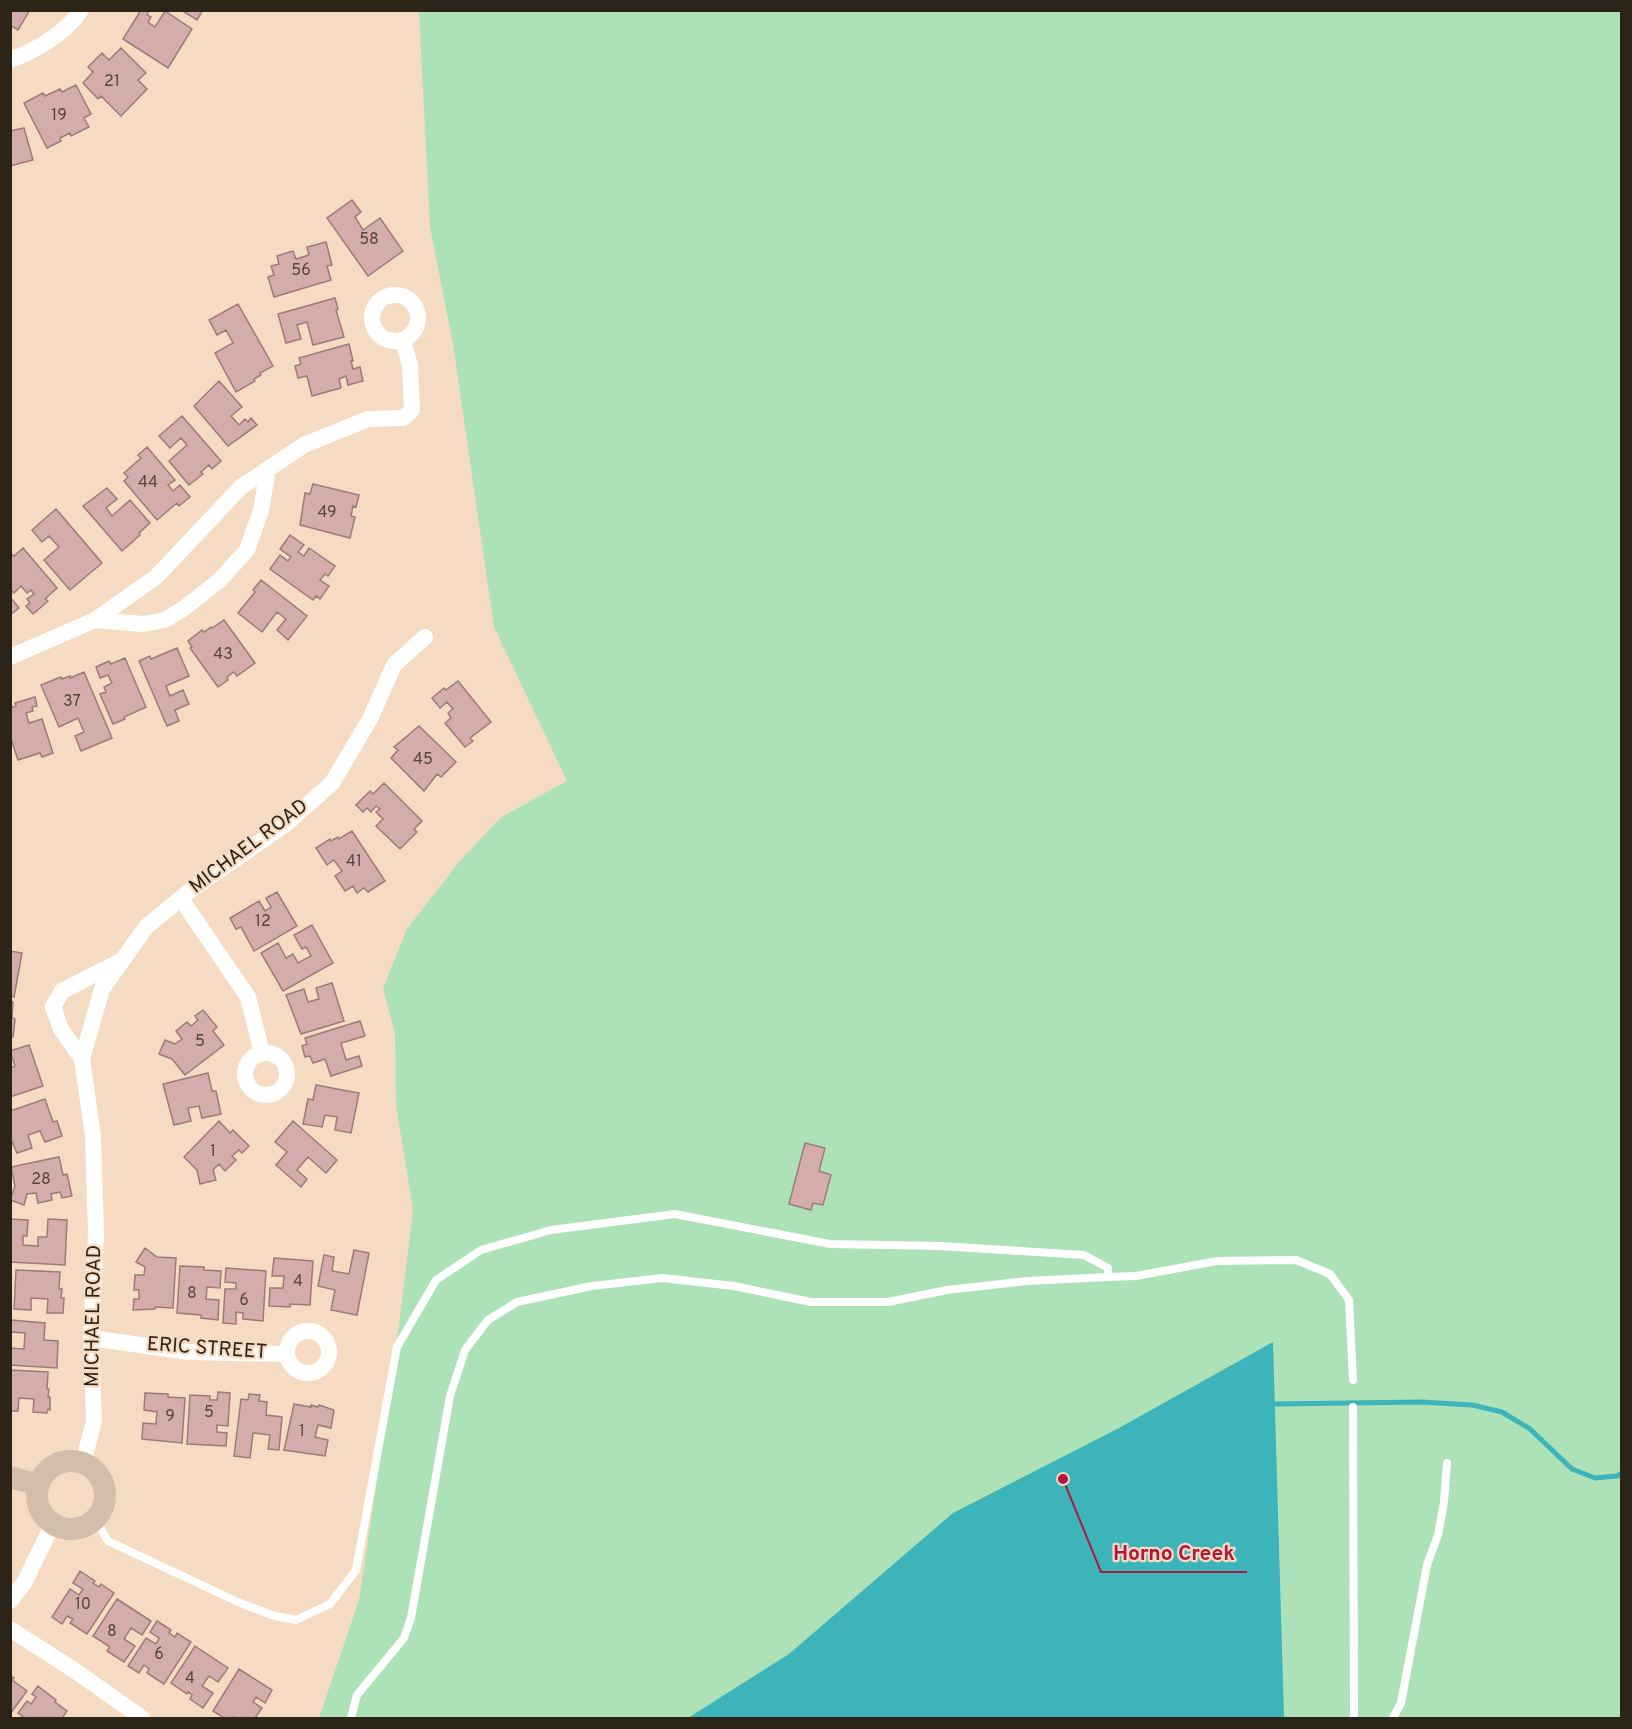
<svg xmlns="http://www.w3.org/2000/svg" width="1632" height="1729" viewBox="0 0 1632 1729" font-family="Overpass,sans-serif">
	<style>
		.green { fill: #ade1b8 }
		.water { fill: #3db3ba }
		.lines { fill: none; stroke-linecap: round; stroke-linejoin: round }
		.stream { stroke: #3db3ba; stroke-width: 5 }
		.building { fill: #d3acab; stroke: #9d7a79; stroke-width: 1.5 }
		.lane { stroke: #fff; stroke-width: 8 }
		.street { stroke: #fff; stroke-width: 16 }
		.secondary { stroke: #d3bdab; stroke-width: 22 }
		.labels { text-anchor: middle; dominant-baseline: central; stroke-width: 4.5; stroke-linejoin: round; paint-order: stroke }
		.number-label { font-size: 16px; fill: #56453e }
		.street-label { font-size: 20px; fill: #2c2319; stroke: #f5dbc2 }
		.leader { fill: none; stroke: #ad1940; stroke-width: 2 }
		.callout-dot { fill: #ad1940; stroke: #f5dbc2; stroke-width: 2 }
		.callout-label { font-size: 21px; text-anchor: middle; font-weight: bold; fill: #ad1940; stroke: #f5dbc2; stroke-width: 4.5; stroke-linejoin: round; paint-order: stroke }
	</style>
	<rect width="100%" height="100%" fill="#f5dbc2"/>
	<!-- green -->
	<path class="green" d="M 419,11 L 1621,11 L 1621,1718 L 319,1718 L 359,1600 L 393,1375 L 413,1210 L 396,1104 L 395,1034 L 383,988 L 407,929 L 460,861 L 500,818 L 567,781 L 494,627 L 453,344 L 430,227 Z"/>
	<!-- water -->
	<path class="water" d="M 1273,1342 L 1284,1718 L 688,1718 L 789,1654 L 953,1513 L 1119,1428 Z"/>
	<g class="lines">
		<!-- stream -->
		<path class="stream" d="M 1269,1406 L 1275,1404 L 1421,1402 L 1472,1405 L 1502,1412 L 1530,1429 L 1572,1469 L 1595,1478 L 1617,1476 L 1622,1473"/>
	</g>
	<!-- building -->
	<path class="building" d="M 10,10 L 30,10 L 18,30 L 10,25 Z
		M 141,10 L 149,10 L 147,15 L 151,17 L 148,22 L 155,27 L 165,11 L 192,29 L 168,68 L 123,39 Z
		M 181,10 L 203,10 L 197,20 Z
		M 121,48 L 146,73 L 138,80 L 147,89 L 121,116 L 101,96 L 98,99 L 83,83 L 93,72 L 88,67 L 102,53 L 109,60 Z
		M 76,85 L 91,114 L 84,118 L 89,127 L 71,136 L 70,133 L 60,138 L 61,141 L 47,148 L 24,103 L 43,93 L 45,96 L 60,89 L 62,92 Z
		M 24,128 L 33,160 L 10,166 L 10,131 Z
		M 352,200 L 361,212 L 355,217 L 363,230 L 380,218 L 403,251 L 368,276 L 327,218 Z
		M 326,242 L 332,265 L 327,266 L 331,280 L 274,297 L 268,277 L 274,275 L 271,266 L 279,264 L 277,256 L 293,251 L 296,259 L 309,255 L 307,247 Z
		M 335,298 L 338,309 L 336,310 L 344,337 L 313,345 L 307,322 L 297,325 L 301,339 L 286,343 L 278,314 Z
		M 238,304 L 273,366 L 260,373 L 261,375 L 254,379 L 255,381 L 236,392 L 215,353 L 233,343 L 226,330 L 217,335 L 209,320 Z
		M 349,344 L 353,361 L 351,361 L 353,369 L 360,367 L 363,381 L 348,385 L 346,376 L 339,379 L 341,388 L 312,396 L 307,376 L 298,378 L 295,366 L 301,364 L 299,358 Z
		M 219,381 L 242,407 L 231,416 L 239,425 L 245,419 L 248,422 L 251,418 L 257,425 L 228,446 L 194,406 Z
		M 182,416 L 221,461 L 212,469 L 209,465 L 201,472 L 203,474 L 189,485 L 169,461 L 187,445 L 181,438 L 170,448 L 159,436 Z
		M 147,447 L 175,480 L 168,485 L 173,491 L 180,485 L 190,497 L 179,506 L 177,503 L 157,520 L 124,481 L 128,477 L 124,473 L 141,458 L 138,455 Z
		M 313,484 L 359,495 L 356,507 L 353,506 L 351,516 L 355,517 L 350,538 L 300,525 L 305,493 L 310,494 Z
		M 107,488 L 117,499 L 106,508 L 112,516 L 130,500 L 150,523 L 139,533 L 140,535 L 122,551 L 83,506 Z
		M 56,509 L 102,563 L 70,590 L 44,560 L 59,547 L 49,536 L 42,542 L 32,530 Z
		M 290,535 L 304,545 L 298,552 L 304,556 L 309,548 L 335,566 L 328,576 L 325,574 L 320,580 L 329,586 L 320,599 L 316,596 L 313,600 L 270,569 L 280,555 L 288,561 L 291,557 L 280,549 Z
		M 23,548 L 57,588 L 45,599 L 48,601 L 33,614 L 26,606 L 30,603 L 27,599 L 34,594 L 31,590 L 27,593 L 21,586 L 14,593 L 10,589 L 10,553 L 14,556 Z
		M 261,580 L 307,616 L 288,640 L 277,630 L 286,619 L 277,612 L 262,632 L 238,613 L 255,592 L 253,590 Z
		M 10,597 L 19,608 L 10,615 Z
		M 224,620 L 255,663 L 237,676 L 234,672 L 227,677 L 228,680 L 218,687 L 190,648 L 192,647 L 188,641 L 202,630 L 204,632 L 211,627 L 212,628 Z
		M 177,648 L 189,676 L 166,686 L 170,696 L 183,690 L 189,704 L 175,710 L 179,721 L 167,726 L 139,661 L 150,656 L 151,659 Z
		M 125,658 L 146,707 L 124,717 L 125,719 L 113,724 L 100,694 L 106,692 L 104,687 L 112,683 L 108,675 L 100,678 L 96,667 L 109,661 L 111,664 Z
		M 84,672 L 112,738 L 81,751 L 75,736 L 84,732 L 78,718 L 59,727 L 41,685 L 61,677 L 62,679 L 70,676 L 70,678 Z
		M 458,681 L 491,722 L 470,738 L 473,741 L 465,747 L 445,723 L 451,718 L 448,713 L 453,709 L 447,702 L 440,708 L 432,698 L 444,688 L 446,690 Z
		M 35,697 L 37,706 L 32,707 L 33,711 L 26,713 L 29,723 L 42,719 L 53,753 L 42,757 L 40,753 L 18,760 L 10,736 L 10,708 L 16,706 L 15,703 Z
		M 419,726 L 456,762 L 441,777 L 437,774 L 424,791 L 391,758 L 398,750 L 394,747 Z
		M 384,783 L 422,821 L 414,829 L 417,832 L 400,849 L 376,826 L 383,819 L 376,812 L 380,809 L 376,806 L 371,812 L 367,808 L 363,812 L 356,805 L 370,791 L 373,794 Z
		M 352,831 L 385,881 L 368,892 L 364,888 L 357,893 L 353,886 L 345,891 L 335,876 L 342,871 L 334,860 L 327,865 L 316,848 L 330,839 L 331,841 L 338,837 L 339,839 Z
		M 277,892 L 297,926 L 254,951 L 241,927 L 236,929 L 230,918 L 259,901 L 265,911 L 271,907 L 266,898 Z
		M 312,925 L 333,963 L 283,991 L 261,953 L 278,943 L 286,958 L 293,954 L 298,963 L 311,956 L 306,947 L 302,949 L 294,935 Z
		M 10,951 L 22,953 L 14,997 L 10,996 Z
		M 332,983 L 344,1021 L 301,1034 L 286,995 L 304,989 L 308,1002 L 319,999 L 316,988 Z
		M 10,1001 L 13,1002 L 12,1018 L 15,1019 L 13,1037 L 10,1036 Z
		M 203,1010 L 217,1027 L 213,1031 L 224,1045 L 185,1075 L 172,1059 L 159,1054 L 165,1040 L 175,1044 L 182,1039 L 176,1031 L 187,1022 L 191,1026 L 198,1020 L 195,1016 Z
		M 360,1021 L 365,1036 L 341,1043 L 346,1060 L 359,1056 L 362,1066 L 331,1076 L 325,1059 L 313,1063 L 310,1056 L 305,1057 L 302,1046 L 307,1044 L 305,1038 Z
		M 29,1045 L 43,1086 L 10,1097 L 10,1068 L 15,1066 L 10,1051 Z
		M 208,1073 L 212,1091 L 216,1091 L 221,1114 L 202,1118 L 199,1106 L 188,1108 L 191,1121 L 174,1125 L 163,1084 Z
		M 316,1085 L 359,1093 L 351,1133 L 335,1130 L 337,1117 L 325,1115 L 322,1127 L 303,1124 L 308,1099 L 313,1100 Z
		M 45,1099 L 53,1122 L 57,1121 L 62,1136 L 45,1142 L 40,1131 L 28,1135 L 32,1148 L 17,1153 L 10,1137 L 10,1111 Z
		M 219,1121 L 230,1133 L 233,1130 L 249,1146 L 242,1153 L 239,1150 L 232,1156 L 236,1160 L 225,1171 L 219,1164 L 213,1170 L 216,1180 L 200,1184 L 197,1170 L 184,1157 Z
		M 293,1121 L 337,1160 L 326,1173 L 308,1157 L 297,1170 L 307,1179 L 301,1187 L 276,1165 L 287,1152 L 275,1142 Z
		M 805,1143 L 825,1148 L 819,1171 L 831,1175 L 823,1205 L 813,1203 L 811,1210 L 789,1204 Z
		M 59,1157 L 63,1175 L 67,1174 L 72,1196 L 62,1198 L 60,1192 L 51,1194 L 52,1200 L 38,1203 L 36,1193 L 27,1194 L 24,1205 L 10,1200 L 15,1186 L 11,1167 Z
		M 10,1219 L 28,1220 L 27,1236 L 23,1236 L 23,1245 L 38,1246 L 38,1237 L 47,1237 L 48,1219 L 67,1220 L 65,1265 L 10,1262 Z
		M 145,1248 L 157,1257 L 176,1258 L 173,1308 L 155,1307 L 155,1309 L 133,1310 L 134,1299 L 139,1299 L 139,1290 L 134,1290 L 135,1275 L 144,1275 L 145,1267 L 136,1262 Z
		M 354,1250 L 369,1253 L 357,1315 L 331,1310 L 335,1290 L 318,1286 L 324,1255 L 334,1257 L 332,1271 L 349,1274 Z
		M 274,1258 L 313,1261 L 310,1305 L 290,1304 L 290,1307 L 269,1306 L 270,1288 L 283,1288 L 284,1276 L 272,1276 Z
		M 180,1266 L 204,1267 L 204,1270 L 221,1271 L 220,1288 L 207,1287 L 206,1299 L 219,1300 L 218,1320 L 201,1318 L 201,1315 L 177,1313 Z
		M 226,1268 L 266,1271 L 263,1321 L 243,1319 L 243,1313 L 236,1312 L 236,1324 L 223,1323 L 225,1289 L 236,1289 L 236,1283 L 225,1282 Z
		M 16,1270 L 60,1272 L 59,1289 L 62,1289 L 61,1298 L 64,1298 L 63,1313 L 47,1313 L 48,1299 L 31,1298 L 31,1310 L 14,1309 Z
		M 11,1320 L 45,1323 L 44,1340 L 58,1341 L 57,1368 L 10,1365 L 10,1348 L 24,1349 L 25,1333 L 10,1332 Z
		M 10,1370 L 48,1372 L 47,1389 L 49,1389 L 48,1397 L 50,1397 L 50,1410 L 48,1409 L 47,1413 L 33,1412 L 34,1399 L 19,1398 L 18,1411 L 10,1411 Z
		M 218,1392 L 230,1393 L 228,1426 L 217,1425 L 217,1432 L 227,1433 L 226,1446 L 187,1444 L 190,1395 L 210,1396 L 210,1400 L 217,1400 Z
		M 145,1393 L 168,1394 L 168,1397 L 185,1398 L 182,1443 L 142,1439 L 143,1423 L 156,1424 L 157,1412 L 144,1410 Z
		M 249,1394 L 260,1395 L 259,1401 L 267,1402 L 266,1415 L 282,1417 L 279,1450 L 268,1449 L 270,1435 L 253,1433 L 250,1458 L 234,1456 L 241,1399 L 248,1400 Z
		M 294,1404 L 311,1407 L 311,1405 L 318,1407 L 319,1405 L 334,1410 L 331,1428 L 318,1425 L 315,1437 L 328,1440 L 325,1456 L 284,1450 Z
		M 80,1571 L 95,1581 L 93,1583 L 99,1587 L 101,1584 L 114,1593 L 87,1634 L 70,1623 L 73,1619 L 67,1616 L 62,1624 L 52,1617 L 70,1589 L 79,1595 L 83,1589 L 73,1583 Z
		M 117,1599 L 151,1621 L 142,1635 L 131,1628 L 124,1639 L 135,1646 L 124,1662 L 107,1651 L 110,1647 L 93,1636 Z
		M 157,1621 L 171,1630 L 169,1633 L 175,1637 L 177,1633 L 191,1642 L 164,1684 L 147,1673 L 149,1669 L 144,1665 L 139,1673 L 128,1666 L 146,1638 L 156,1644 L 159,1638 L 150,1632 Z
		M 195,1646 L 228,1668 L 218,1682 L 209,1676 L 202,1686 L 213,1693 L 203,1708 L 190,1699 L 192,1695 L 188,1692 L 187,1694 L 171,1683 Z
		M 239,1669 L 272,1690 L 265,1703 L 256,1697 L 253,1702 L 262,1708 L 255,1718 L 236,1718 L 233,1717 L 231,1718 L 224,1718 L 213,1711 Z
		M 10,1675 L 14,1678 L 12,1680 L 27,1691 L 10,1714 Z
		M 38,1686 L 56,1700 L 55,1702 L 67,1711 L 62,1718 L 25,1718 L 18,1713 L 27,1701 L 31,1704 L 36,1697 L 32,1694 Z"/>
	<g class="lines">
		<!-- lane -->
		<path class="lane" d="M 1353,1407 L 1354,1718
			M 95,1519 L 108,1541 L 240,1603 L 275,1616 L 296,1620 L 330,1604 L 356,1570 L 397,1347 L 436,1280 L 481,1250 L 551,1230 L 675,1214 L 830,1244 L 940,1246 L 1084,1255 L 1108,1268 L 1108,1277 L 1136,1276 L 1217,1261 L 1296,1260 L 1330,1274 L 1349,1300 L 1353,1380
			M 351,1718 L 357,1695 L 404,1638 L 411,1618 L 450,1396 L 465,1350 L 488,1320 L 517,1302 L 592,1286 L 662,1278 L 734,1286 L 811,1302 L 888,1302 L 947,1290 L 1027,1281 L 1108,1277
			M 1393,1718 L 1401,1703 L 1427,1565 L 1438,1535 L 1444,1502 L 1447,1463"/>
		<!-- street -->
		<path class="street" d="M 10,60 C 34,52 67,32 81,10
			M372 318a23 23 0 1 1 46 0a23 23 0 1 1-46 0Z
			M 95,620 L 143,624 L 165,620 L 183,609 L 220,580 L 247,550 L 261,510 L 268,469
			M 10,657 L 95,620 L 156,577 L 241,487 L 304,445 L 368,419 L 403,418 L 412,410 L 410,366 L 403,340
			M 181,899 L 248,997 L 262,1053
			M245 1074a21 21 0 1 1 42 0a21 21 0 1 1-42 0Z
			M 82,1059 L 61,1029 L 53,1007 L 62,991 L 121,961
			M287 1352a21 21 0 1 1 42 0a21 21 0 1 1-42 0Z
			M 91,1338 L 189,1352 L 286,1354
			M 83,1463 L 94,1421 L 91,1338 L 96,1233 L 93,1136 L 82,1059 L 102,989 L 146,927 L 191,890 L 286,824 L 332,783 L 370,719 L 394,665 L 425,637
			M 10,1601 L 24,1583 L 53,1524
			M 10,1629 L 74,1670 L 142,1718"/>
		<!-- secondary -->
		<path class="secondary" d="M37 1495a34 34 0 1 1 68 0a34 34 0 1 1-68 0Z
			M 10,1477 L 39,1485"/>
	</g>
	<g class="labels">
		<!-- number labels -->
		<g class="number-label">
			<text x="112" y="82">21</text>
			<text x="59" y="116">19</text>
			<text x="369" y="240">58</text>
			<text x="301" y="271">56</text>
			<text x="148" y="483">44</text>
			<text x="327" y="513">49</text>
			<text x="223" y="655">43</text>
			<text x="72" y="702">37</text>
			<text x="423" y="760">45</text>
			<text x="354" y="862">41</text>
			<text x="263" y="922">12</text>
			<text x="200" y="1042">5</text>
			<text x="213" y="1152">1</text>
			<text x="41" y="1180">28</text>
			<text x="298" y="1282">4</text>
			<text x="192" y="1294">8</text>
			<text x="244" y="1301">6</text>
			<text x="209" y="1413">5</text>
			<text x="170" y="1417">9</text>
			<text x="302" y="1432">1</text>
			<text x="83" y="1605">10</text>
			<text x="112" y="1632">8</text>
			<text x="159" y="1655">6</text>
			<text x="190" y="1679">4</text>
		</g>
		<!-- street labels -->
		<g class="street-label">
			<text transform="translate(249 847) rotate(-37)">MICHAEL ROAD</text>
			<text transform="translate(94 1316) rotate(-89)">MICHAEL ROAD</text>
			<text transform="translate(207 1349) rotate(4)">ERIC STREET</text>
		</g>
	</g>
	<!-- callouts -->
	<path class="leader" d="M1063 1479L1101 1572H1247"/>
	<circle class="callout-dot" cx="1063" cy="1479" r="6"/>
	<g class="callout-label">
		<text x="1174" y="1560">Horno Creek</text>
	</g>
	<!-- border -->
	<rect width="1632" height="1729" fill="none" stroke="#2c2319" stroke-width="24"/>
</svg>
